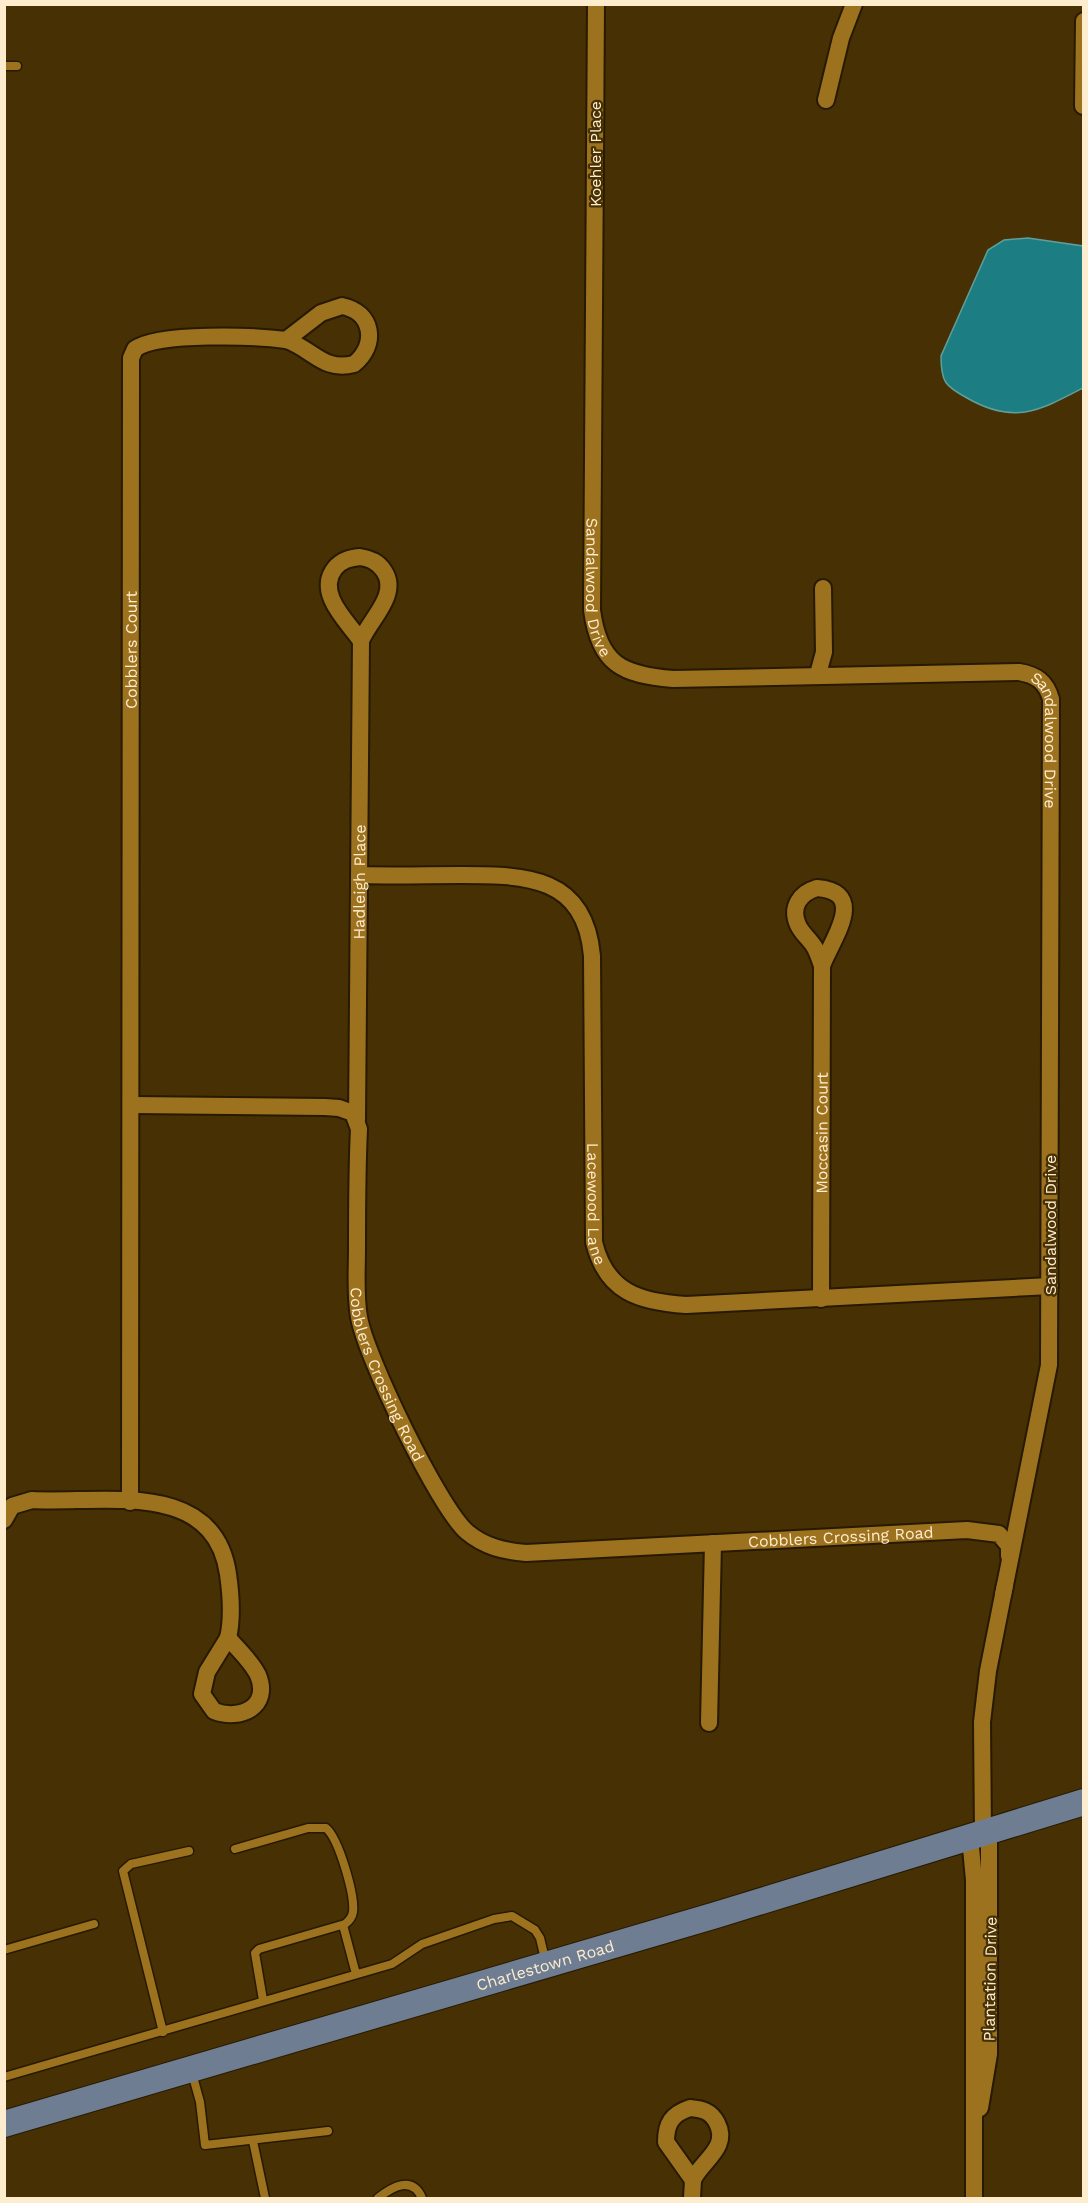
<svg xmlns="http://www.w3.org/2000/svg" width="1088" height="2203" viewBox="0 0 1088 2203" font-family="'Work Sans',sans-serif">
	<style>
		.water { fill: #1c7e82; stroke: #609f99; stroke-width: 1.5 }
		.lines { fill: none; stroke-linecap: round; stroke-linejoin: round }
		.service-casing { stroke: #271a02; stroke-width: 11 }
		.minor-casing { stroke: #271a02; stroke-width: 20 }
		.primary-casing { stroke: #271a02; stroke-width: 28 }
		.service { stroke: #9d721e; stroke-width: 8 }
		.minor { stroke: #9d721e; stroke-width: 16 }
		.primary { stroke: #6e7d91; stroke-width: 26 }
		.labels { text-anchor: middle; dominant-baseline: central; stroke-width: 4.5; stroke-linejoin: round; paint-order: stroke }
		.street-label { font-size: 16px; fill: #feecce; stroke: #473003 }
	</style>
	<rect width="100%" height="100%" fill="#473003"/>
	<!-- water -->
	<path class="water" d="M 1028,238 L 1083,246 L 1083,388 C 1039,411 1014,425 967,398 C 945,386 941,382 941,356 L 988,250 L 1004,240 Z"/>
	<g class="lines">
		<defs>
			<path id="service" d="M 4,66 L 17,66
				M 235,1849 L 308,1828 L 326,1828 C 339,1839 355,1895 353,1912 C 352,1918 349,1921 345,1924 L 259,1949 L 255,1953 L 263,2000
				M 343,1925 L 356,1974
				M 4,1950 L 94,1924
				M 163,2032 L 123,1871 L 131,1864 L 189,1851
				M 192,2073 L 200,2102 L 205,2145 L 328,2131
				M 4,2077 L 392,1964 L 422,1944 L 494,1919 L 512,1916 L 535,1930 L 540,1938 L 546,1963
				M 253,2141 L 265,2198
				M 378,2198 C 392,2187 412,2175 422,2198"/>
			<g id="minor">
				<path id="s1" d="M 596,4 L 592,610 C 599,664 622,675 673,679 L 1019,672 C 1037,675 1046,682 1051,699 L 1049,1365 L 1003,1595"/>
				<path d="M 826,100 L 841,38 L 854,4"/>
				<path d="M 1083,106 L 1084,21"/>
				<path d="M 342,306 C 373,312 378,345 354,364 C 323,372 313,349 286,340 L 321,313 Z"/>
				<path d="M 360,557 C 371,559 378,562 384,571 C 400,595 369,620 361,641 C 348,622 315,593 335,568 C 342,560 350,558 360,557 Z"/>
				<path d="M 818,674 L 824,652 L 823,588"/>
				<path id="s2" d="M 360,875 C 394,876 428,875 462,875 C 526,875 585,876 592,956 L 594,1242 C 606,1292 639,1302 686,1305 L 1050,1286"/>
				<path d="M 817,888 C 870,892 830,942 822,966 C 820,960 818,954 815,948 C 810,939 802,934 798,925 C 790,907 800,893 817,888 Z"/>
				<path id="s3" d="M 132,1105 L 325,1107 L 339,1108 L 353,1113 L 359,1129 C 357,1169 357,1209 357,1248 C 357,1271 355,1295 359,1317 C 365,1355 439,1508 467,1532 C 485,1547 504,1551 526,1553 L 967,1530 L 999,1534 L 1009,1546 L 1009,1556"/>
				<path id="s4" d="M 357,1120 L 361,641"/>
				<path id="s5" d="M 821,1299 L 822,966"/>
				<path id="s6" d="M 130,1502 L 131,358 L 135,349 C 158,332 256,336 286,340"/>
				<path d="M 4,1520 L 12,1506 L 32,1500 C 102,1504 214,1478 228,1574 C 231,1595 233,1617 228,1638"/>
				<path d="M 228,1638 C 238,1649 251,1661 258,1675 C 271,1707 240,1721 214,1711 L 202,1694 L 207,1672 Z"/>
				<path d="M 709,1723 L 713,1543"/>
				<path d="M 983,1834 L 982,1722 L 988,1671 L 1005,1585"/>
				<path d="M 970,1837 L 974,1880 L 974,2198"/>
				<path d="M 690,2108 C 702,2109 711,2111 717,2123 C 730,2148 701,2161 693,2180 L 666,2142 C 666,2123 672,2114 690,2108 Z"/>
				<path d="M 980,2108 L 989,2054 L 989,1831"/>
				<path d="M 692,2198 L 693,2180"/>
			</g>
			<g id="primary">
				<path id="s7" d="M 4,2124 L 716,1915 L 1084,1802"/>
			</g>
		</defs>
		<!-- service casing -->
		<use href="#service" class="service-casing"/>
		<!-- minor casing -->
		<use href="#minor" class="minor-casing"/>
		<!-- primary casing -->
		<use href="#primary" class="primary-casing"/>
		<!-- service -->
		<use href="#service" class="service"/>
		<!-- minor -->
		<use href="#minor" class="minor"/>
		<!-- primary -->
		<use href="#primary" class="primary"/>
	</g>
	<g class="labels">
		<!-- street labels -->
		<g class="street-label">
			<text transform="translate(595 154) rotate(-90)">Koehler Place</text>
			<text stroke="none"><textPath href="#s1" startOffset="584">Sandalwood Drive</textPath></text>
			<text stroke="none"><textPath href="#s6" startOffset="852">Cobblers Court</textPath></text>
			<text stroke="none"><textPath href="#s1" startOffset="1156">Sandalwood Drive</textPath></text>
			<text stroke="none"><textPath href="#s4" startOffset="238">Hadleigh Place</textPath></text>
			<text stroke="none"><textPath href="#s5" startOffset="166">Moccasin Court</textPath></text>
			<text stroke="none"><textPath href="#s2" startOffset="525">Lacewood Lane</textPath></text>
			<text transform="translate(1050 1225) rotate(-90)">Sandalwood Drive</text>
			<text stroke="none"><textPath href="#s3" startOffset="490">Cobblers Crossing Road</textPath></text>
			<text stroke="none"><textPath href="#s3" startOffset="1048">Cobblers Crossing Road</textPath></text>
			<text stroke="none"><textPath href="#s7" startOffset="564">Charlestown Road</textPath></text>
			<text transform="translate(990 1979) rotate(-89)">Plantation Drive</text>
		</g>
	</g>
	<!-- border -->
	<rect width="1088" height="2203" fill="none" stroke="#feecce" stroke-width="12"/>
</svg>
